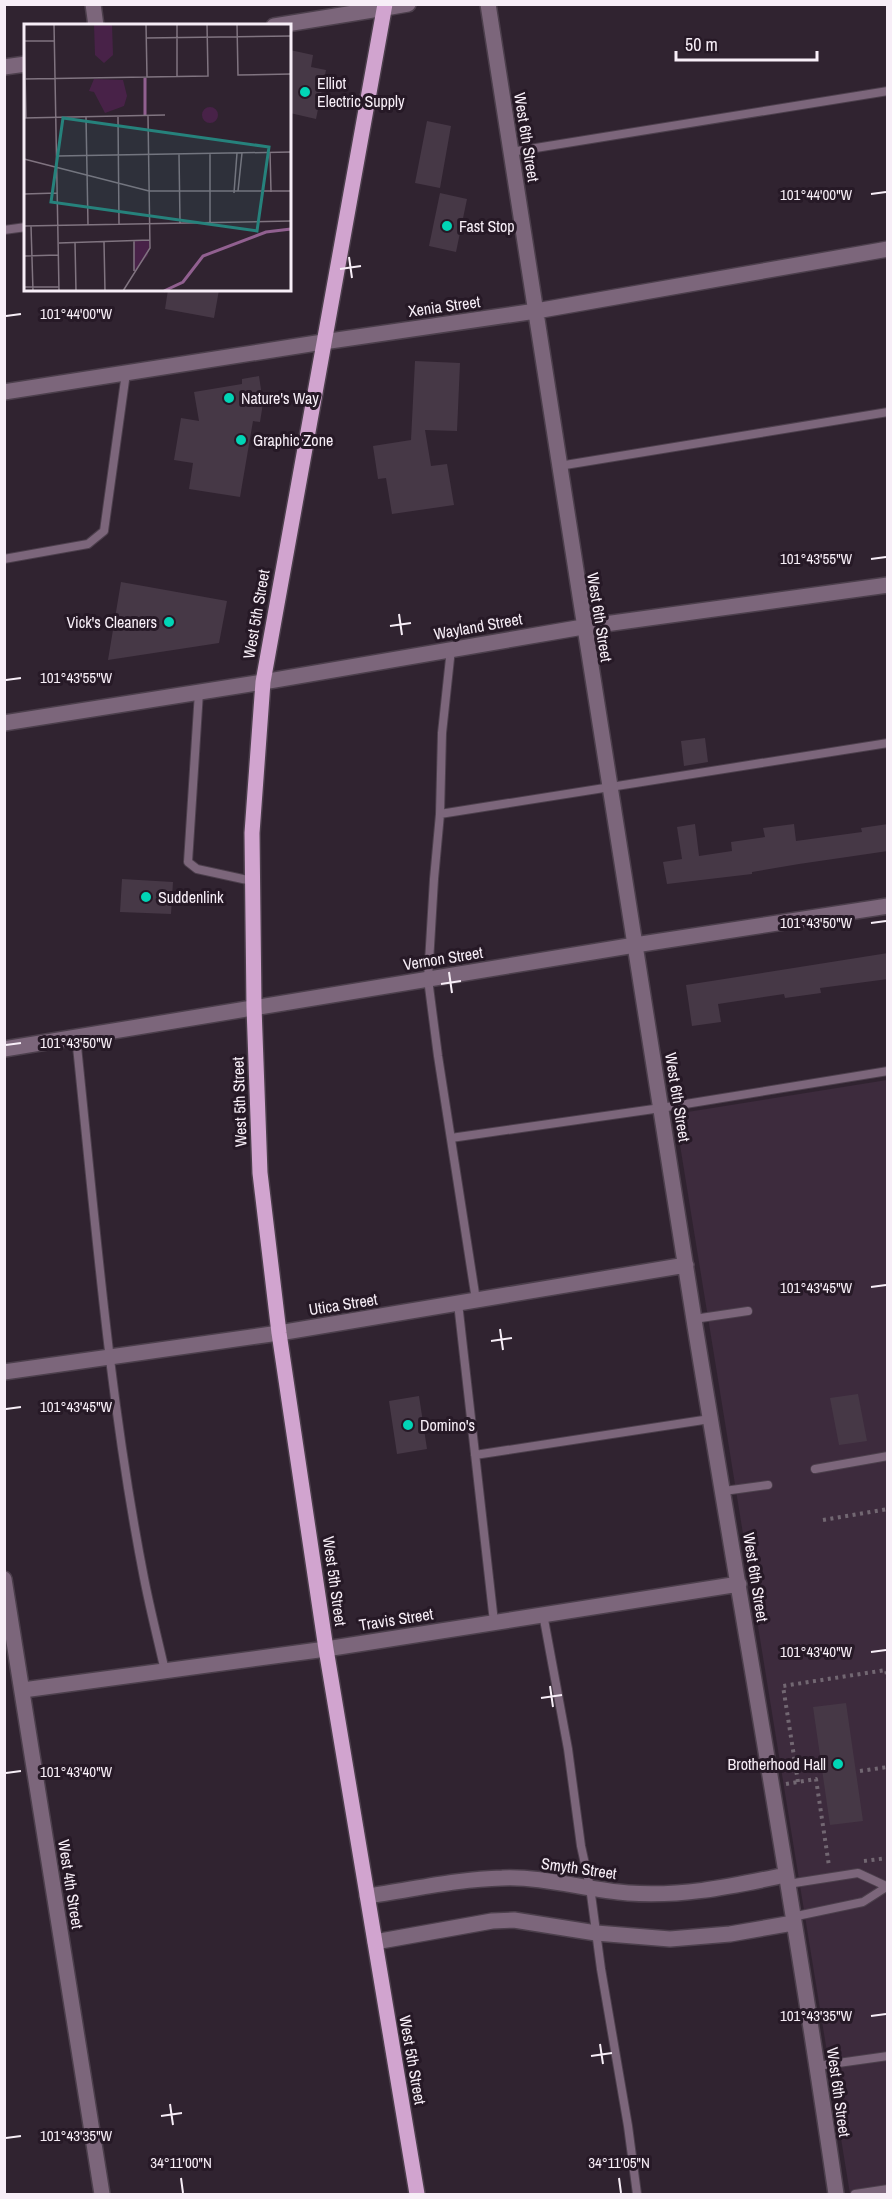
<svg xmlns="http://www.w3.org/2000/svg" width="892" height="2199" viewBox="0 0 892 2199" font-family="'Archivo Narrow',sans-serif">
	<style>
		.built { fill: #3d2b3d }
		.building { fill: #463846 }
		.lines { fill: none; stroke-linecap: round; stroke-linejoin: round }
		.service-casing { stroke: #4c3f4c; stroke-width: 10 }
		.minor-casing { stroke: #4c3f4c; stroke-width: 18 }
		.tertiary-casing { stroke: #4c3f4c; stroke-width: 18 }
		.primary-casing { stroke: #4c3f4c; stroke-width: 18 }
		.path { stroke: #726772; stroke-width: 4; stroke-dasharray: 3 4.5; stroke-linecap: butt }
		.service { stroke: #7c667b; stroke-width: 8 }
		.minor { stroke: #7c667b; stroke-width: 15 }
		.tertiary { stroke: #7c667b; stroke-width: 15 }
		.primary { stroke: #d1a4cf; stroke-width: 15 }
		.ticks { fill: none; stroke: #f7eef7; stroke-width: 2 }
		.poi-dot { fill: #01d5b6; stroke: #261926; stroke-width: 2 }
		.labels { text-anchor: middle; dominant-baseline: central; stroke-width: 6; stroke-linejoin: round; paint-order: stroke }
		.poi-label { font-size: 16px; fill: #f7eef7; stroke: #261926; text-anchor: start }
		.street-label { font-size: 16px; fill: #f7eef7; stroke: #261926 }
		.inset-river { fill: none; stroke: #916090; stroke-width: 3 }
		.inset-road { fill: none; stroke: #807480; stroke-width: 1.5 }
		.view { fill: #26827c; fill-opacity: 0.15; stroke: #26827c; stroke-width: 3 }
		.inset-edge { fill: none; stroke: #f7eef7; stroke-width: 3 }
		.ticks-label { font-size: 15px; text-anchor: middle; fill: #f7eef7; stroke: #261926; stroke-width: 6; stroke-linejoin: round; paint-order: stroke }
	</style>
	<rect width="100%" height="100%" fill="#302330"/>
	<!-- built -->
	<path class="built" d="M 887,1080 L 887,2194 L 850,2194 L 675,1114 Z"/>
	<!-- building -->
	<path class="building" d="M 290,50 L 313,55 L 311,67 L 326,70 L 316,119 L 290,113 Z
		M 427,121 L 451,126 L 440,188 L 415,183 Z
		M 440,193 L 467,199 L 456,252 L 429,246 Z
		M 168,290 L 219,290 L 214,318 L 165,309 Z
		M 415,361 L 460,363 L 457,431 L 425,430 L 431,466 L 447,464 L 454,505 L 392,514 L 386,478 L 378,479 L 373,446 L 411,440 Z
		M 259,376 L 263,403 L 260,422 L 253,421 L 240,497 L 189,489 L 193,463 L 174,460 L 181,418 L 199,421 L 194,392 L 242,384 L 242,379 Z
		M 121,582 L 227,601 L 219,643 L 108,660 Z
		M 705,738 L 708,762 L 684,766 L 681,741 Z
		M 695,824 L 699,856 L 732,851 L 731,842 L 765,837 L 763,828 L 794,824 L 796,841 L 862,832 L 861,828 L 888,824 L 888,851 L 799,864 L 752,872 L 752,874 L 667,884 L 663,862 L 682,859 L 677,827 Z
		M 122,879 L 173,882 L 171,914 L 120,912 Z
		M 888,953 L 888,979 L 820,988 L 821,993 L 785,998 L 784,994 L 718,1004 L 721,1022 L 692,1026 L 686,985 Z
		M 858,1394 L 867,1441 L 839,1445 L 830,1398 Z
		M 419,1396 L 427,1449 L 397,1454 L 389,1401 Z
		M 846,1703 L 863,1821 L 830,1825 L 813,1707 Z"/>
	<g class="lines">
		<defs>
			<path id="service" d="M 511,152 L 888,91
				M 4,230 L 26,227
				M 559,466 L 888,412
				M 4,559 L 88,544 L 104,531 L 126,373
				M 451,649 L 442,733 L 440,814 L 434,879 L 428,979 L 438,1056 L 476,1300
				M 199,692 L 188,862 L 197,869 L 252,881
				M 440,814 L 888,743
				M 76,1037 C 95,1217 109,1400 144,1578 C 150,1609 158,1640 165,1671
				M 451,1138 L 661,1108 L 888,1071
				M 458,1303 L 494,1622
				M 694,1319 L 748,1311
				M 475,1455 L 710,1419
				M 815,1469 L 888,1456
				M 724,1491 L 768,1485
				M 543,1614 L 568,1749 L 581,1846 L 590,1887 L 601,1969 L 628,2126 L 637,2194
				M 788,1884 L 858,1873 L 886,1886
				M 792,1917 L 863,1902 L 888,1886
				M 817,2066 L 888,2056
				M 855,2194 L 888,2189"/>
			<path id="minor" d="M 93,4 L 96,26
				M 488,4 C 557,445 624,885 695,1326 C 742,1615 794,1904 836,2194
				M 274,26 L 385,8
				M 4,67 L 26,64
				M 4,392 L 323,342 L 536,311 L 888,249
				M 4,723 L 263,682 L 583,627 L 888,585
				M 4,1049 L 635,945 L 888,906
				M 4,1372 L 279,1333 L 686,1265
				M 4,1579 L 102,2194
				M 23,1690 L 326,1649 L 739,1584
				M 367,1896 C 411,1890 457,1879 502,1878 C 544,1876 586,1890 628,1893 C 684,1897 732,1886 786,1875
				M 375,1942 L 492,1921 L 514,1920 L 596,1933 L 670,1939 L 730,1934 L 793,1923"/>
			<path id="tertiary" d="M 385,8 L 408,4"/>
			<path id="primary" d="M 385,4 L 263,682 L 252,833 L 254,1007 L 260,1173 L 279,1333 L 326,1649 L 417,2194"/>
		</defs>
		<!-- service casing -->
		<use href="#service" class="service-casing"/>
		<!-- minor casing -->
		<use href="#minor" class="minor-casing"/>
		<!-- tertiary casing -->
		<use href="#tertiary" class="tertiary-casing"/>
		<!-- primary casing -->
		<use href="#primary" class="primary-casing"/>
		<!-- path -->
		<path class="path" d="M 823,1520 L 888,1509
			M 860,1771 L 888,1767
			M 798,1782 L 783,1686 L 886,1670 L 888,1680
			M 786,1784 L 816,1779 L 829,1866
			M 864,1861 L 888,1858"/>
		<!-- service -->
		<use href="#service" class="service"/>
		<!-- minor -->
		<use href="#minor" class="minor"/>
		<!-- tertiary -->
		<use href="#tertiary" class="tertiary"/>
		<!-- primary -->
		<use href="#primary" class="primary"/>
	</g>
	<!-- ticks -->
	<path class="ticks" d="M 871,194 L 886,192M 349,257 L 352,278M 340,269 L 361,266M 6,316 L 21,314M 871,559 L 886,557M 399,614 L 402,635M 390,626 L 411,623M 6,680 L 21,678M 871,923 L 886,921M 449,972 L 452,993M 441,984 L 461,981M 6,1045 L 21,1043M 871,1287 L 886,1285M 500,1329 L 503,1350M 491,1341 L 512,1338M 6,1409 L 21,1407M 871,1652 L 886,1650M 550,1686 L 553,1707M 541,1698 L 562,1695M 6,1773 L 21,1771M 871,2016 L 886,2014M 600,2044 L 603,2064M 591,2056 L 612,2053M 170,2104 L 173,2125M 161,2116 L 182,2113M 6,2138 L 21,2136M 181,2178 L 183,2193M 619,2178 L 621,2193"/>
	<!-- markers -->
	<g class="poi-dot">
		<circle cx="305" cy="92" r="6"/>
		<circle cx="447" cy="226" r="6"/>
		<circle cx="229" cy="398" r="6"/>
		<circle cx="241" cy="440" r="6"/>
		<circle cx="169" cy="622" r="6"/>
		<circle cx="146" cy="897" r="6"/>
		<circle cx="408" cy="1425" r="6"/>
		<circle cx="838" cy="1764" r="6"/>
	</g>
	<g class="labels">
		<!-- poi labels -->
		<g class="poi-label">
			<text x="317" y="83">Elliot<tspan x="317" dy="18">Electric Supply</tspan></text>
			<text x="459" y="226">Fast Stop</text>
			<text x="241" y="398">Nature's Way</text>
			<text x="253" y="440">Graphic Zone</text>
			<text x="157" y="622" text-anchor="end">Vick's Cleaners</text>
			<text x="158" y="897">Suddenlink</text>
			<text x="420" y="1425">Domino's</text>
			<text x="826" y="1764" text-anchor="end">Brotherhood Hall</text>
		</g>
		<!-- street labels -->
		<g class="street-label">
			<text transform="translate(527 137) rotate(81)">West 6th Street</text>
			<text transform="translate(444 306) rotate(-8)">Xenia Street</text>
			<text transform="translate(256 614) rotate(-80)">West 5th Street</text>
			<text transform="translate(600 617) rotate(81)">West 6th Street</text>
			<text transform="translate(478 626) rotate(-10)">Wayland Street</text>
			<text transform="translate(443 958) rotate(-9)">Vernon Street</text>
			<text transform="translate(678 1097) rotate(81)">West 6th Street</text>
			<text transform="translate(239 1102) rotate(-92)">West 5th Street</text>
			<text transform="translate(343 1304) rotate(-9)">Utica Street</text>
			<text transform="translate(756 1577) rotate(81)">West 6th Street</text>
			<text transform="translate(335 1581) rotate(82)">West 5th Street</text>
			<text transform="translate(396 1619) rotate(-9)">Travis Street</text>
			<text transform="translate(579 1868) rotate(8)">Smyth Street</text>
			<text transform="translate(71 1884) rotate(81)">West 4th Street</text>
			<text transform="translate(413 2060) rotate(80)">West 5th Street</text>
			<text transform="translate(839 2092) rotate(82)">West 6th Street</text>
		</g>
	</g>
	<!-- overview -->
	<g transform="translate(24 24)">
		<rect width="267" height="267" fill="#302330"/>
		<path d="M 70,0 L 88,0 L 89,31 L 80,39 L 71,31 ZM 70,55 L 99,56 L 103,72 L 100,82 L 81,89 L 70,68 L 65,67 ZM178 91a8 8 0 1 1 16 0a8 8 0 1 1-16 0ZM 110,217 L 126,217 L 124,231 L 110,248 Z" fill="#482248"/>
		<path class="inset-river" d="M 121,54 L 121,92M 140,267 L 159,258 L 179,232 L 242,208 L 267,205"/>
		<path class="inset-road" d="M 30,0 L 35,267M 122,0 L 123,53M 153,0 L 153,53M 213,0 L 214,51 L 267,50M 0,3 L 2,94M 122,14 L 267,12M 0,17 L 30,17M 0,55 L 184,52 L 183,0M 62,93 L 64,201M 94,93 L 95,200M 0,94 L 141,91M 246,128 L 247,168M 155,130 L 156,199M 186,130 L 186,198M 33,132 L 267,128M 0,135 L 125,167 L 267,167M 214,167 L 218,129M 210,169 L 213,129M 0,170 L 33,169M 0,202 L 267,197M 7,202 L 9,267M 110,217 L 110,247M 51,218 L 52,267M 80,218 L 81,267M 35,219 L 126,216M 0,232 L 34,231M 0,263 L 35,263M 99,267 L 126,224 L 124,92"/>
		<path class="view" d="M 39,94 L 245,123 L 233,207 L 27,178 Z"/>
		<rect width="267" height="267" class="inset-edge"/>
	</g>
	<g class="ticks-label">
		<text x="816" y="200">101°44'00"W</text>
		<text x="76" y="319">101°44'00"W</text>
		<text x="816" y="564">101°43'55"W</text>
		<text x="76" y="683">101°43'55"W</text>
		<text x="816" y="928">101°43'50"W</text>
		<text x="76" y="1048">101°43'50"W</text>
		<text x="816" y="1293">101°43'45"W</text>
		<text x="76" y="1412">101°43'45"W</text>
		<text x="816" y="1657">101°43'40"W</text>
		<text x="76" y="1777">101°43'40"W</text>
		<text x="816" y="2021">101°43'35"W</text>
		<text x="76" y="2141">101°43'35"W</text>
		<text x="181" y="2168">34°11'00"N</text>
		<text x="619" y="2168">34°11'05"N</text>
	</g>
	<!-- border -->
	<rect width="892" height="2199" fill="none" stroke="#f7eef7" stroke-width="12"/>
	<!-- scale -->
	<path d="M676 51v9h141v-9" fill="none" stroke="#f7eef7" stroke-width="3"/>
	<text x="685" y="51" font-size="18" fill="#f7eef7" stroke="#261926" stroke-width="4.5" paint-order="stroke">50 m</text>
</svg>
